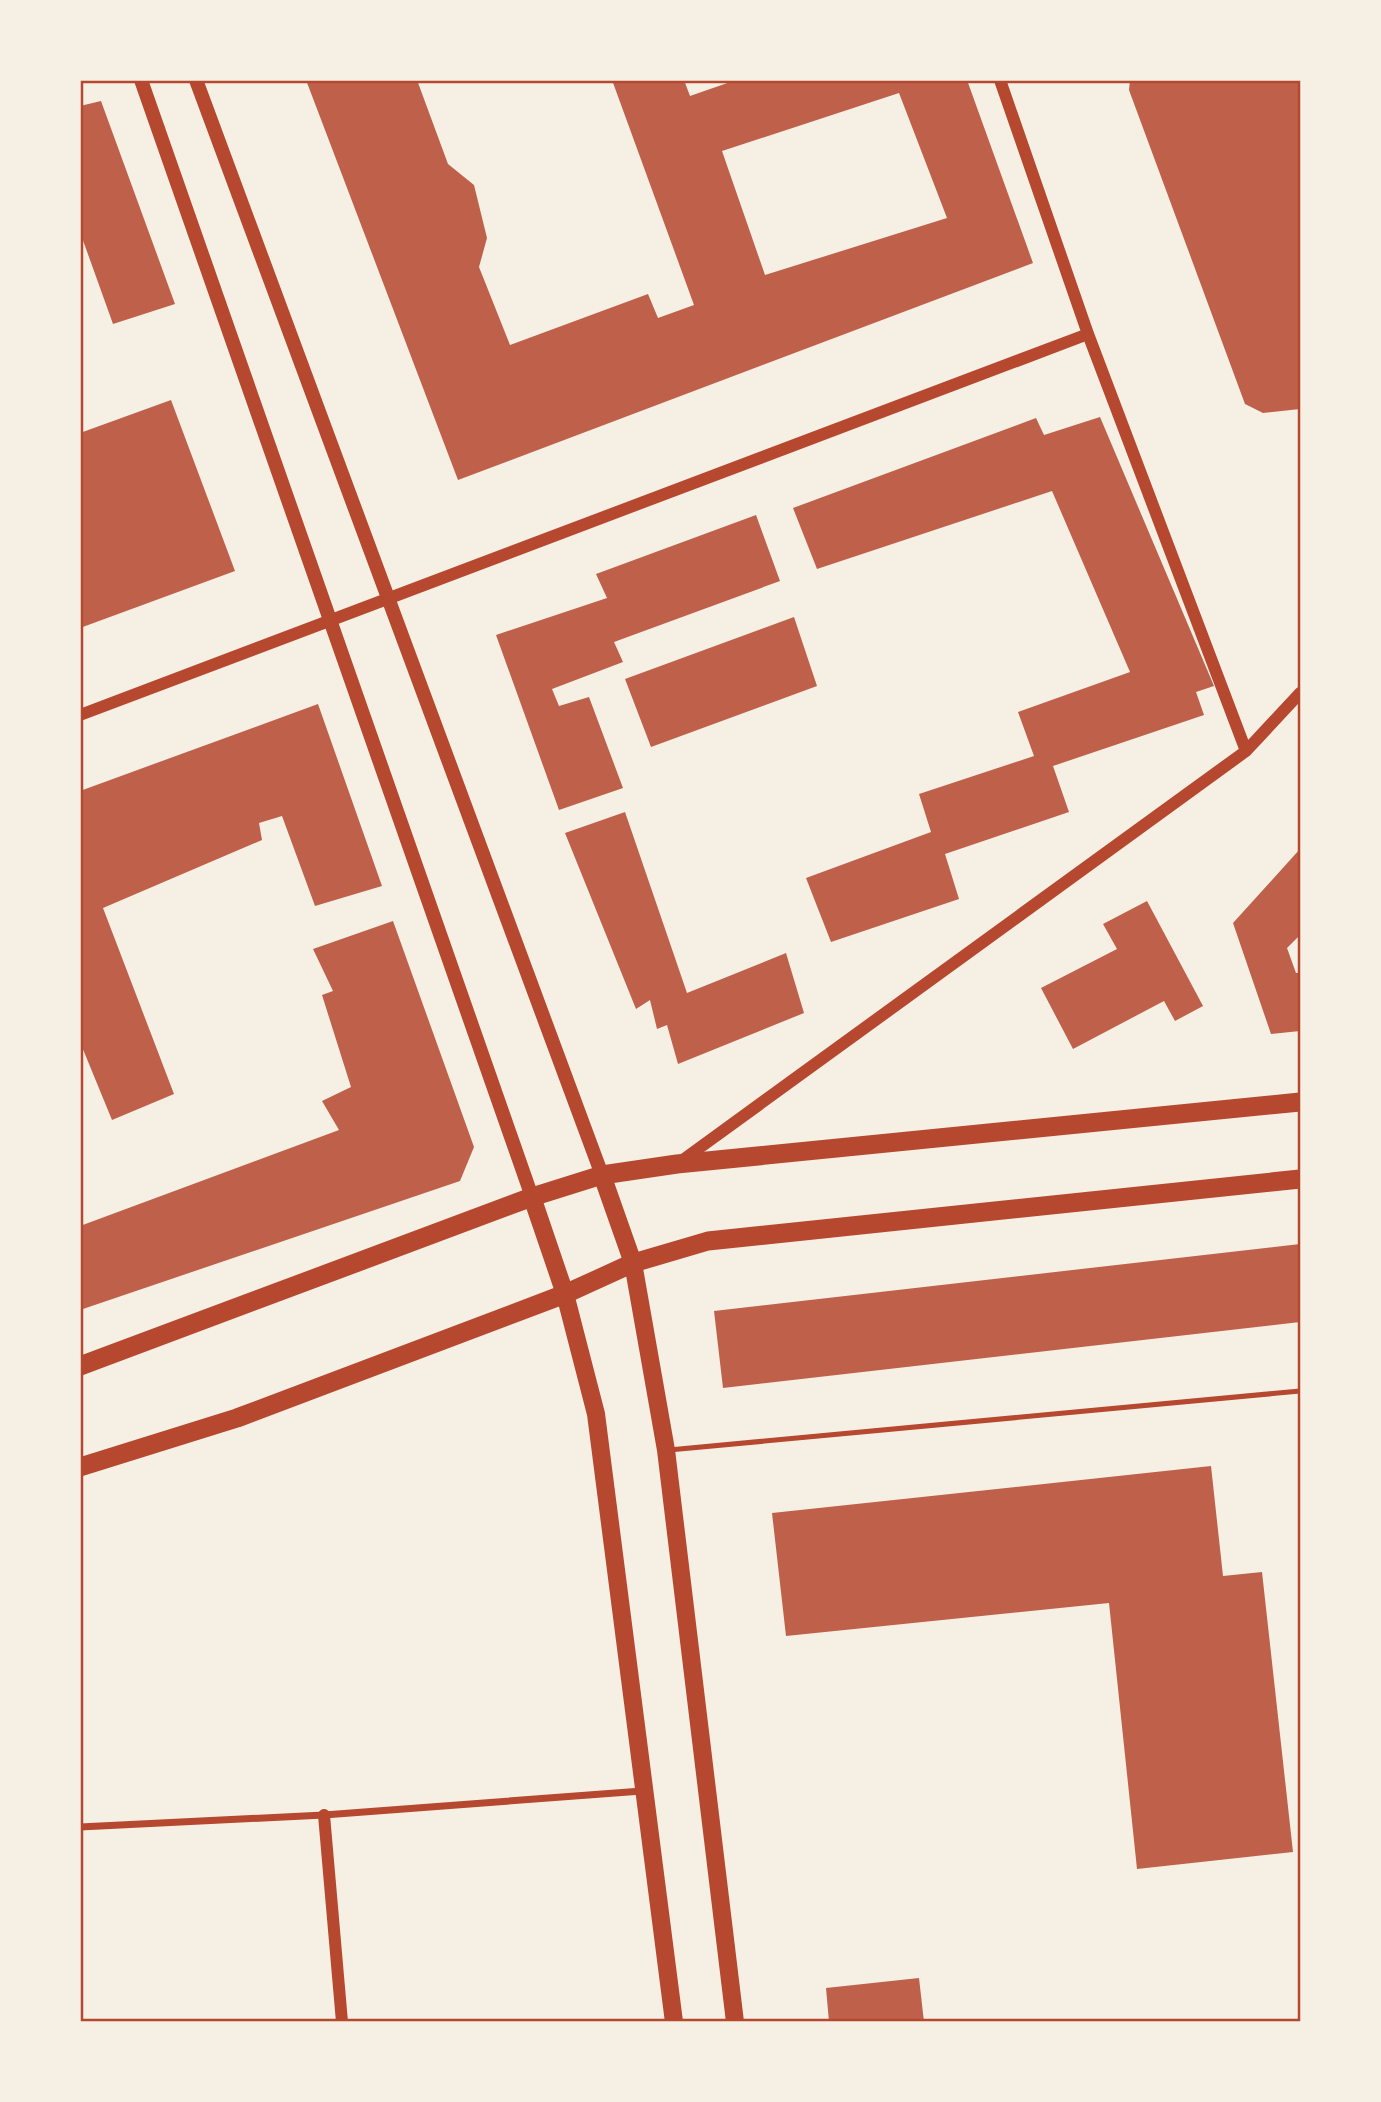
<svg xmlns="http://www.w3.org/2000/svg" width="1381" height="2102" viewBox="0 0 1381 2102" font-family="'Alegreya Sans',sans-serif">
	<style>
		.building { fill: #bf614a; fill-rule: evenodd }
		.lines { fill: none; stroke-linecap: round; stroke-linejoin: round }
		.service { stroke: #b5482f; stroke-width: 5 }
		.minor { stroke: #b5482f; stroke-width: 7 }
		.tertiary { stroke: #b5482f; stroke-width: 12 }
		.secondary { stroke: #b5482f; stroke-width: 14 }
		.primary { stroke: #b5482f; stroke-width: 18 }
		.trunk { stroke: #b5482f; stroke-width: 19 }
		.neatline { fill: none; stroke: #b5482f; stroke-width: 2.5 }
	</style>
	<rect width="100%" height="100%" fill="#f6efe4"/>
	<!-- building -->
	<path class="building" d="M 306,80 L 417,80 L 448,164 L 474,185 L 487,238 L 479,267 L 510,345 L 648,294 L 658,318 L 694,305 L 612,80 L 684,80 L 690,96 L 736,80 L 967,80 L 1033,263 L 458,480 ZM 899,93 L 947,218 L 765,275 L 722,151 Z
		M 1130,80 L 1300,80 L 1300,409 L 1263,413 L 1245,404 L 1129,90 Z
		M 101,101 L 175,304 L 113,324 L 80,232 L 80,106 Z
		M 171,400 L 235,571 L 80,628 L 80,433 Z
		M 1100,417 L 1214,686 L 1196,692 L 1204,715 L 1053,766 L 1069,812 L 945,854 L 959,899 L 831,942 L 806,878 L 931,832 L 919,794 L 1034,756 L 1018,712 L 1130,672 L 1052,491 L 817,569 L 793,508 L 1036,418 L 1044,435 Z
		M 756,515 L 780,581 L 614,642 L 623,662 L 552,689 L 559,706 L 589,697 L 623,788 L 559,810 L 496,635 L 607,598 L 596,574 Z
		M 794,617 L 817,686 L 651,747 L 625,679 Z
		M 318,704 L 382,886 L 315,906 L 282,816 L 259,823 L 262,840 L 103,908 L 174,1094 L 112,1120 L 80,1042 L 80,791 Z
		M 625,812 L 687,993 L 786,953 L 804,1013 L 678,1064 L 667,1025 L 657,1029 L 650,1000 L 636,1009 L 565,833 Z
		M 1300,849 L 1300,935 L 1287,948 L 1296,973 L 1300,973 L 1300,1031 L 1271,1034 L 1233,923 Z
		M 1147,901 L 1203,1006 L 1175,1021 L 1164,1001 L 1073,1049 L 1041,988 L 1117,949 L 1103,924 Z
		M 393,921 L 474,1147 L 460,1181 L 80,1310 L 80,1226 L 339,1130 L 322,1101 L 351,1087 L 322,995 L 333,991 L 313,949 Z
		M 1300,1244 L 1300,1322 L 723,1388 L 714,1311 Z
		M 1211,1466 L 1223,1576 L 1262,1572 L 1293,1852 L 1137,1869 L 1109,1603 L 786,1636 L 772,1513 Z
		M 919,1978 L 924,2022 L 829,2022 L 826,1988 Z"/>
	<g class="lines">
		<!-- service -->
		<path class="service" d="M 669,1450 L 1300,1391"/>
		<!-- minor -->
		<path class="minor" d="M 80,1827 L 324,1815 L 642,1791"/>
		<!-- tertiary -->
		<path class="tertiary" d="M 1000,80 L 1088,334 L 1246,751
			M 80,715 L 1088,334
			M 680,1162 L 1246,751 L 1300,693
			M 324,1815 L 342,2022"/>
		<!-- secondary -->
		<path class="secondary" d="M 141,80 L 532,1197
			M 196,80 L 602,1175"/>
		<!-- primary -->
		<path class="primary" d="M 602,1175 L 633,1263 L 666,1450 L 735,2022
			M 532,1197 L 565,1294 L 596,1414 L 674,2022"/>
		<!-- trunk -->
		<path class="trunk" d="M 80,1366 L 532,1197 L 602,1175 L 677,1164 L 1300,1102
			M 80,1467 L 237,1418 L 565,1294 L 633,1263 L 708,1241 L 1300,1179"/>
	</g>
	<!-- border -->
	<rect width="1381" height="2102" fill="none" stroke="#f6efe4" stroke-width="164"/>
	<rect x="82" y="82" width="1217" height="1938" class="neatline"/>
</svg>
